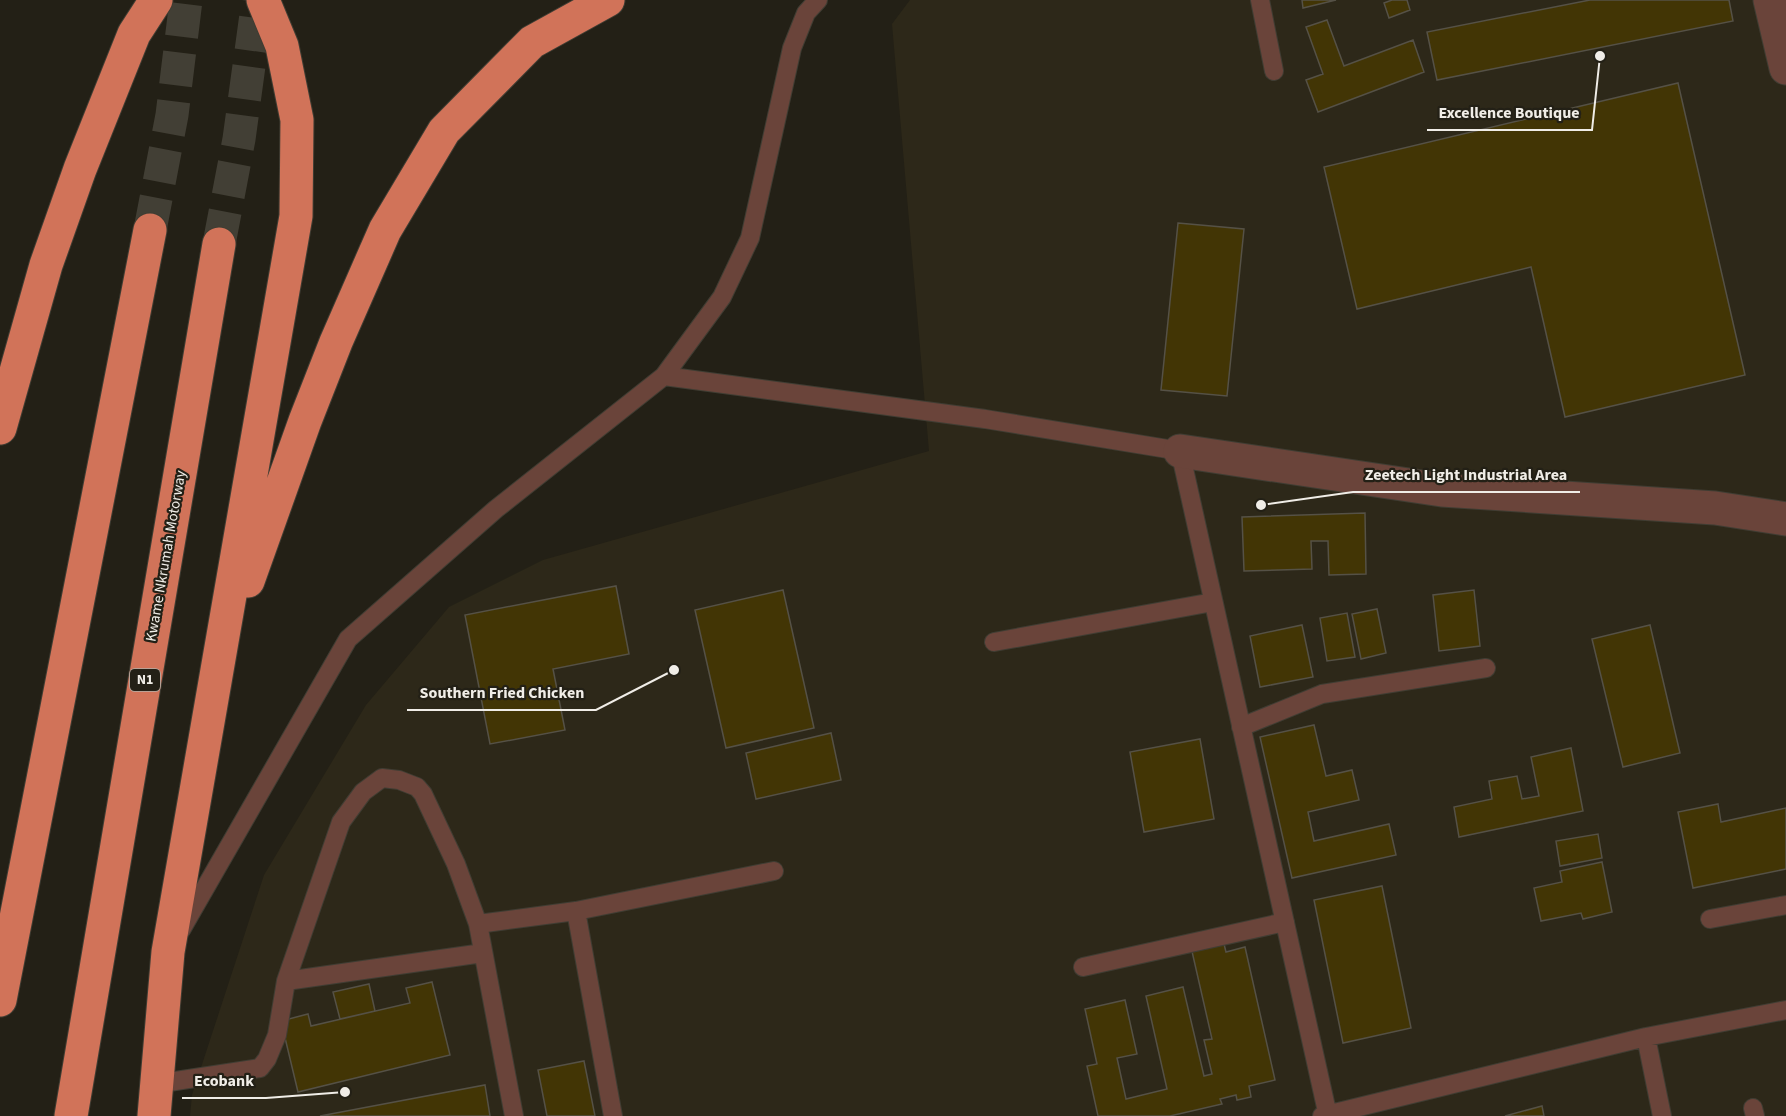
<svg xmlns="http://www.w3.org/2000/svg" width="1786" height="1116" viewBox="0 0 1786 1116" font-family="'Source Sans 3',sans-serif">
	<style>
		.built { fill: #2d2819 }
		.building { fill: #423505; stroke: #555146; stroke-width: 1.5 }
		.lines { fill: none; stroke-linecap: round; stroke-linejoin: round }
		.highway-tunnel { stroke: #423f35; stroke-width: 33; stroke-dasharray: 33 16; stroke-linecap: butt }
		.lane-casing { stroke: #403d33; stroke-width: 20 }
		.street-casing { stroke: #403d33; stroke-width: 35 }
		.highway-casing { stroke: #403d33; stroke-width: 35 }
		.lane { stroke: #6a443a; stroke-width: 18 }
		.street { stroke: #6a443a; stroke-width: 33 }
		.highway { stroke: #d17359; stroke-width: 33 }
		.labels { text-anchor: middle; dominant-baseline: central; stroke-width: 4.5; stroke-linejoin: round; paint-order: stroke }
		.shield { fill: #232016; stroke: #b2b0a8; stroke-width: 1.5 }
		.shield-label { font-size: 14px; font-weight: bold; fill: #f0ede7 }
		.street-label { font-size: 15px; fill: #f0ede7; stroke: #232016 }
		.leader { fill: none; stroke: #f0ede7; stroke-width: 2 }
		.callout-dot { fill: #f0ede7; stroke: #232016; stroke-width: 2 }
		.callout-label { font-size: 16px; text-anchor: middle; font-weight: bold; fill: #f0ede7; stroke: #232016; stroke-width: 4.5; stroke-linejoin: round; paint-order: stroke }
	</style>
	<rect width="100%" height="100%" fill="#232016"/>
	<!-- built -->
	<path class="built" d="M 910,0 L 1786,0 L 1786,1116 L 190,1116 L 192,1095 L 264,875 L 366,705 L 449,607 L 543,560 L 929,451 L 892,24 Z"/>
	<!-- building -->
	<path class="building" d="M 1302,0 L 1336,0 L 1303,8 Z
		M 1392,0 L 1407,0 L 1410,10 L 1389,18 L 1384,3 Z
		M 1590,0 L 1729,0 L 1733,21 L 1437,80 L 1427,32 Z
		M 1327,20 L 1344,66 L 1413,40 L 1424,72 L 1318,112 L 1306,80 L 1323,74 L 1306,27 Z
		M 1678,83 L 1745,375 L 1565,417 L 1531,267 L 1357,309 L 1324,167 Z
		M 1178,223 L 1244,229 L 1227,396 L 1161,390 Z
		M 1365,513 L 1366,574 L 1329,575 L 1328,541 L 1311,541 L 1312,569 L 1244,571 L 1242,517 Z
		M 616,586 L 629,654 L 553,669 L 565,730 L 490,744 L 465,615 Z
		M 783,590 L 814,728 L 726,748 L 695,610 Z
		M 1474,590 L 1480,646 L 1439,651 L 1433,595 Z
		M 1377,609 L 1386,653 L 1361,659 L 1352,614 Z
		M 1347,613 L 1355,657 L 1327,661 L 1320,618 Z
		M 1302,625 L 1313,677 L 1260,687 L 1250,636 Z
		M 1650,625 L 1680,753 L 1623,767 L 1592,639 Z
		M 1314,725 L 1326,776 L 1352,770 L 1359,800 L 1308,812 L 1314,841 L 1389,824 L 1396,855 L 1292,878 L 1260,737 Z
		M 831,733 L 841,780 L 756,799 L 746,753 Z
		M 1200,739 L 1214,819 L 1144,832 L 1130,752 Z
		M 1571,748 L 1583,811 L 1459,837 L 1454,807 L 1492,799 L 1489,781 L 1517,776 L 1522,799 L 1539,796 L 1531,757 Z
		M 1718,804 L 1721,822 L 1786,808 L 1786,869 L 1693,888 L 1678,812 Z
		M 1598,834 L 1602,858 L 1560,866 L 1556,841 Z
		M 1602,862 L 1612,912 L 1583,919 L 1581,913 L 1541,921 L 1534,888 L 1562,882 L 1560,871 Z
		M 1382,886 L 1411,1028 L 1343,1043 L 1314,900 Z
		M 1223,940 L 1226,952 L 1245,947 L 1275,1080 L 1249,1086 L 1251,1097 L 1237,1100 L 1236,1095 L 1220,1099 L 1222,1104 L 1170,1116 L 1098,1116 L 1087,1066 L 1097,1064 L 1085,1009 L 1125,1000 L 1137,1054 L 1117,1058 L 1126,1099 L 1167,1089 L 1146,996 L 1183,987 L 1204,1076 L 1212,1074 L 1204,1040 L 1212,1039 L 1191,947 Z
		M 432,982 L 450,1055 L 298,1092 L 281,1021 L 308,1014 L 311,1026 L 410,1003 L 406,988 Z
		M 369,984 L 375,1011 L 340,1019 L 333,992 Z
		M 584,1061 L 595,1116 L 547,1116 L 538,1070 Z
		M 485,1085 L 490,1116 L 320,1116 Z
		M 1542,1106 L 1544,1116 L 1505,1116 Z"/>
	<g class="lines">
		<!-- highway-tunnel -->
		<path class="highway-tunnel" d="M 150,230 L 172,115 L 186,0
			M 219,244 L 239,139 L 258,0"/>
		<defs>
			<path id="lane" d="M 1260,0 L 1274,71
				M 664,376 L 985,419 L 1180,451 L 1328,1116
				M 994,642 L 1213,602
				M 1241,727 L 1322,694 L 1486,668
				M 576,911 L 613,1116
				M 1710,919 L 1786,905
				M 478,924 L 576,911 L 774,871
				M 181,930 L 348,639 L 496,509 L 664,376 L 722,297 L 750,238 L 792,48 L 806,13 L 818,0
				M 1083,967 L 1285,922
				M 286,981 L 483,953
				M 1646,1037 L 1662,1116
				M 156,1084 L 260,1068 L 267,1059 L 277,1035 L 286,981 L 341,822 L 363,792 L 382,778 L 399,780 L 417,787 L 423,794 L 456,864 L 478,924 L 514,1116
				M 1753,1108 L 1755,1116
				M 1322,1116 L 1646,1037 L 1786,1010"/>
			<path id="street" d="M 1770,0 L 1786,68
				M 1180,451 L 1442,490 L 1715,508 L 1786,519"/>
			<path id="highway" d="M 0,428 L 46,265 L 80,169 L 134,34 L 156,0
				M 248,581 L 305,421 L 336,342 L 385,230 L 444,131 L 532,42 L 608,0
				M 0,1000 L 150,230
				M 71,1116 L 219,244
				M 154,1116 L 168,952 L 296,216 L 297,120 L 282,46 L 263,0"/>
		</defs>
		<!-- lane casing -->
		<use href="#lane" class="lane-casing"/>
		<!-- street casing -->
		<use href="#street" class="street-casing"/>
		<!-- highway casing -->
		<use href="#highway" class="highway-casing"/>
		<!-- lane -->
		<use href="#lane" class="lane"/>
		<!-- street -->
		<use href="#street" class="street"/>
		<!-- highway -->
		<use href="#highway" class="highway"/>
	</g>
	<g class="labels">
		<!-- shield labels -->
		<rect class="shield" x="130" y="669" width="30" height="22" rx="4.5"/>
		<g class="shield-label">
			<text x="145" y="680">N1</text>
		</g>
		<!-- street labels -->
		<g class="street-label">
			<text transform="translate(166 556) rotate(-80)">Kwame Nkrumah Motorway</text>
		</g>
	</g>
	<!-- callouts -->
	<path class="leader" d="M1600 56L1592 130H1427M1261 505L1353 492H1580M674 670L596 710H407M345 1092L266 1098H182"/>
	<g class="callout-dot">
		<circle cx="1600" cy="56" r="6"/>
		<circle cx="1261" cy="505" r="6"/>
		<circle cx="674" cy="670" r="6"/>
		<circle cx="345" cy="1092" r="6"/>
	</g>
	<g class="callout-label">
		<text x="1509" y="118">Excellence Boutique</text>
		<text x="1466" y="480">Zeetech Light Industrial Area</text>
		<text x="502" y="698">Southern Fried Chicken</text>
		<text x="224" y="1086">Ecobank</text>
	</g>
</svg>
